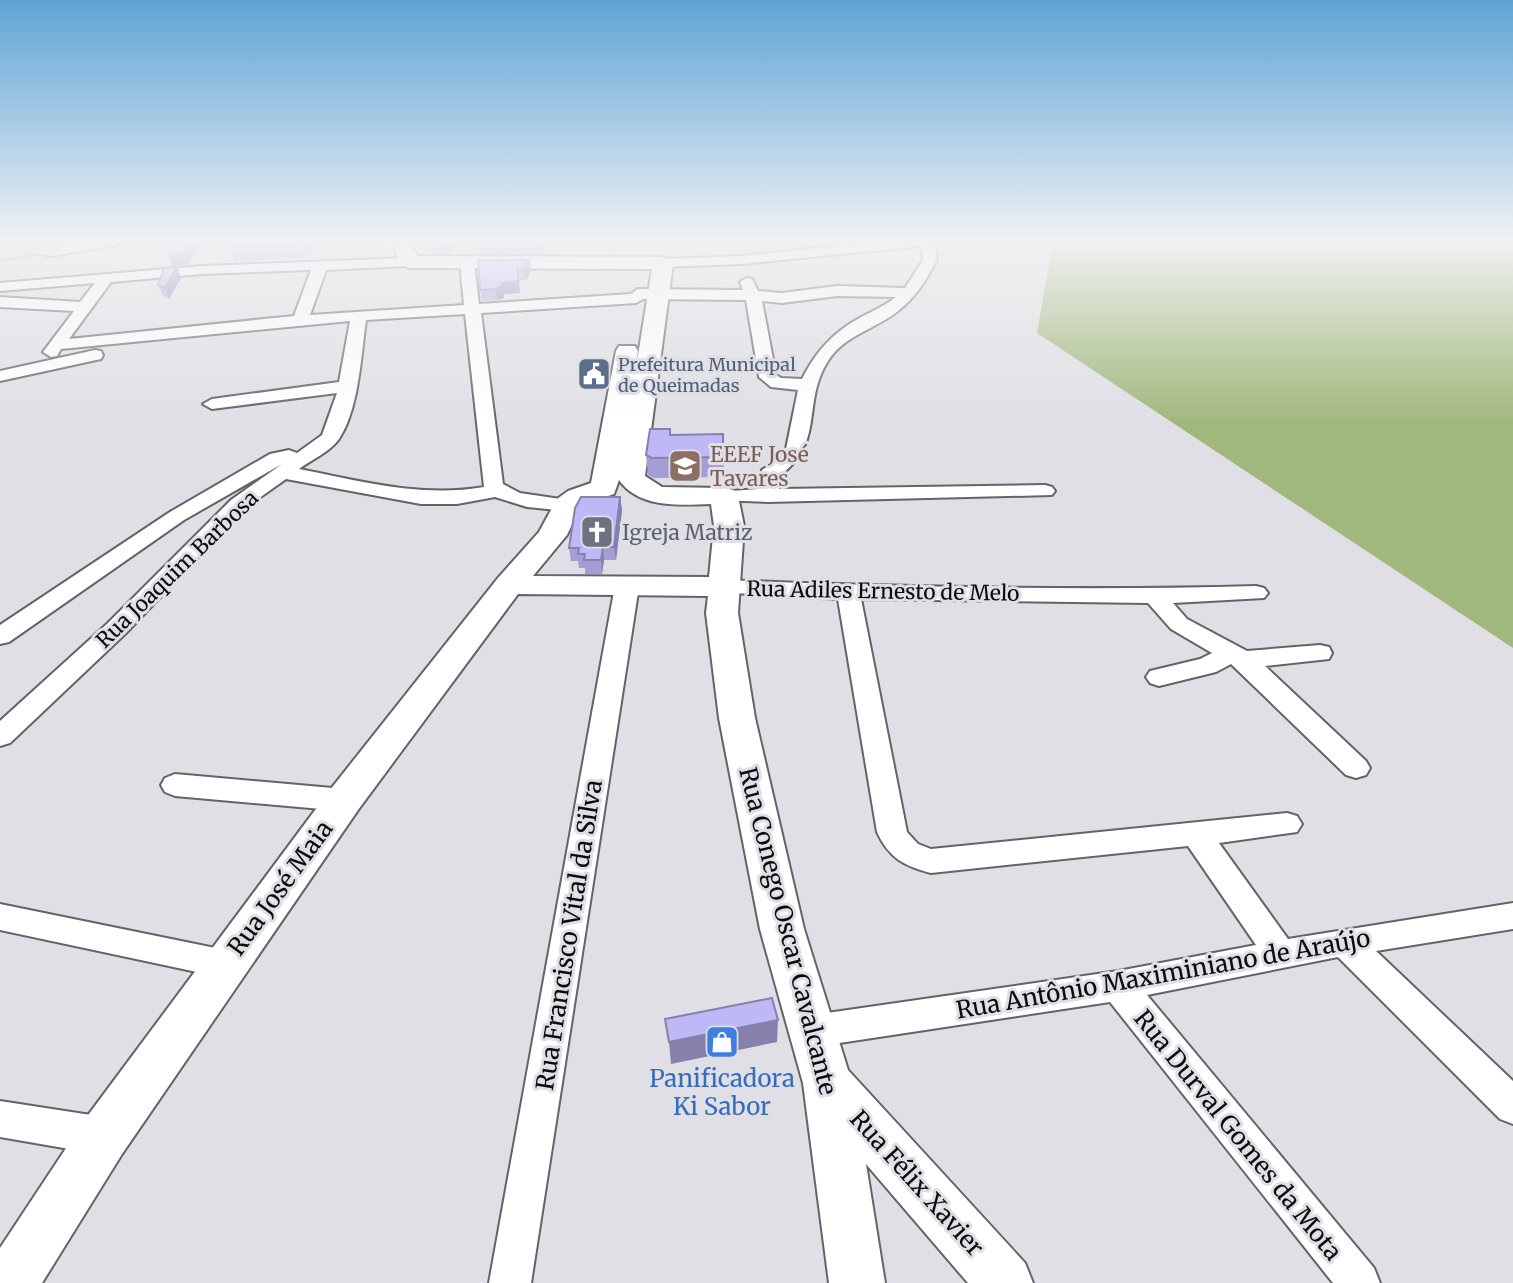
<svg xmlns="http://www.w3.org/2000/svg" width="1513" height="1283" viewBox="0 0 1513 1283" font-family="Merriweather,serif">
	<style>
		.green { fill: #a1b87c }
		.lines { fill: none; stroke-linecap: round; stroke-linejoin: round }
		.street-casing { stroke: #636368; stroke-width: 4 }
		.secondary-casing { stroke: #636368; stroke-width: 4 }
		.highway-casing { stroke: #928c60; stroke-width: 4 }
		.street { fill: #fff; fill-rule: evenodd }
		.secondary { fill: #fff; fill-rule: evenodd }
		.highway { fill: #dbd28c; fill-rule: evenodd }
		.wall { fill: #a49ed4 }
		.shaded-wall { fill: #8681ac }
		.building { fill: #bfb8f6; stroke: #8681ac; stroke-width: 2 }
		.labels { text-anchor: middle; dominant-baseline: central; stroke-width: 6; stroke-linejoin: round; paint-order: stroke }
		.far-service-label { font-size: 18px; fill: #4e5e75; stroke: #dfdfe5; text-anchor: start }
		.education-label { font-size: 21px; fill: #785e54; stroke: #dfdfe5; text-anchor: start }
		.worship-label { font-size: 21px; fill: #5b616d; stroke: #dfdfe5; text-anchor: start }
		.street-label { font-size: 21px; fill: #0b0b0d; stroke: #dfdfe5 }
		.near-street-label { font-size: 24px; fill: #0b0b0d; stroke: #dfdfe5 }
		.near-shop-label { font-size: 24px; fill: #366cbe; stroke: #dfdfe5 }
	</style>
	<rect width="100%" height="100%" fill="#dfdfe5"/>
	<!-- green -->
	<path class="green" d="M 1053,242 L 1513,242 L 1513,648 L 1037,333 Z"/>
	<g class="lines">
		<defs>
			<path id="street" d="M 84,242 L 120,242 L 113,246 L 51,256 L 26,251 L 24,248 L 31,244 L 51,248 Z
				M 874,242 L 934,242 L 937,260 C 926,280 916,297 898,311 C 876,329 844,335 828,361 C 801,403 826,443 779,476 L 779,489 L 1045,485 L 1052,487 L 1055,491 L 1052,495 L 768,502 L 717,500 L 714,496 L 717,492 L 758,489 L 762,470 L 781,457 L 786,449 L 798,390 L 771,387 L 759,377 L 746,300 L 643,299 L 636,303 L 481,313 L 503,484 L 520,493 L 574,501 L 577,505 L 574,509 L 567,511 L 527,507 L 495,497 L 457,504 L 421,504 L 286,479 L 245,508 L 126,633 L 10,743 L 0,746 L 0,721 L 108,623 L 231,500 L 282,464 L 184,520 L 9,642 L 0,644 L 0,625 L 170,512 L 270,454 L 289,450 L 297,453 L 322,435 L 337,393 L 212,409 L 203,404 L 212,399 L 339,382 L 350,321 L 61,349 L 57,356 L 51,357 L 43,352 L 74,311 L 0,307 L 0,297 L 80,302 L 95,283 L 0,291 L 0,283 L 202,266 L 409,258 L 416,262 L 409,266 L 326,270 L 310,315 L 464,305 L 460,263 L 467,259 L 474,263 L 479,304 L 631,294 L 638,289 L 743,290 L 740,282 L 747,278 L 752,279 L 758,291 L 782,293 L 837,286 L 905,288 L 923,260 L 921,246 L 742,264 L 663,267 L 656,263 L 663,259 L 742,256 ZM 311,270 L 294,316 L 69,339 L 111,282 L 202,274 ZM 837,296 L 896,297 C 881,309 864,314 848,325 C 827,339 813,357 802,379 L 781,378 L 776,375 L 762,301 L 782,303 ZM 465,314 L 484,487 C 421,498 361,481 299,469 C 311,460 331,451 339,439 C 359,409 361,355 366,320 Z
				M 95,350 L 101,351 L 103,355 L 101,359 L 0,381 L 0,371 Z
				M 627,579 L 635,581 L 639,586 L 531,1283 L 489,1283 L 615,586 L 619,581 Z
				M 722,580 C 900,587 1078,591 1256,586 L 1264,588 L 1268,593 L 1264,598 L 1173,603 L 1187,619 L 1247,651 L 1320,645 L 1329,647 L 1332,653 L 1329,659 L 1265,666 L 1366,761 L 1370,768 L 1366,775 L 1356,778 L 1346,775 L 1231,664 L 1216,672 L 1159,686 L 1150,683 L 1146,677 L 1150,671 L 1200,659 L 1212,653 L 1171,629 L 1148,603 L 861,599 L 907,832 L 918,844 L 931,849 L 1287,813 L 1297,816 L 1302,824 L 1297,832 L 1219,843 L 1288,939 L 1513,903 L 1513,929 L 1376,951 L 1513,1081 L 1513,1124 L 1500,1119 L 1338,957 L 1147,995 L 1374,1268 L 1380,1283 L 1333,1283 L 1110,1002 L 813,1047 L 801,1042 L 795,1031 L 801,1020 L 813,1015 L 1118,971 L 1256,945 L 1188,846 L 931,873 C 904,866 889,858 877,832 L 838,599 L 714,592 L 710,587 L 714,582 Z
				M 175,774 L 344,789 L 354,792 L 358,800 L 354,808 L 344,811 L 175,796 L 165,792 L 161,785 L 165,778 Z
				M 0,904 L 225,950 L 237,954 L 242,964 L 237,974 L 225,978 L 0,930 Z
				M 0,1101 L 104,1117 L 117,1123 L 123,1136 L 117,1149 L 104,1155 L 0,1137 Z"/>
			<path id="secondary" d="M 393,242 L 411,242 L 417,256 L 663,257 L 673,263 L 645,476 L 662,487 L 724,488 L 734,490 L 738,496 L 744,526 L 738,613 L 755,718 L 804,929 L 848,1070 L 1025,1263 L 1033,1283 L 968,1283 L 866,1164 L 885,1283 L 829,1283 L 803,1083 L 760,929 L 719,718 L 706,613 L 708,596 L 518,594 L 358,810 L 122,1154 L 42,1283 L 0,1283 L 0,1248 L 86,1118 L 330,790 L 498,578 L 539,532 L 557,499 L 568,491 L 591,483 L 616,351 L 619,346 L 635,346 L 638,351 L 636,368 L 652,269 L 409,268 L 399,262 ZM 619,480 C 640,509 680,505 711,504 L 714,526 L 709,577 L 533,576 L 567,535 L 579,510 L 588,503 L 614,494 Z"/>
			<path id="highway" d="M 24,242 L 76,242 L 74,247 L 66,248 L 0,260 L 0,246 Z"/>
		</defs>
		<!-- street casing -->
		<use href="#street" class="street-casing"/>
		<!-- secondary casing -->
		<use href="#secondary" class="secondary-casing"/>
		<!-- highway casing -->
		<use href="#highway" class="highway-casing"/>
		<!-- street -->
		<use href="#street" class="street"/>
		<!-- secondary -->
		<use href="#secondary" class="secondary"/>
		<!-- highway -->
		<use href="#highway" class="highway"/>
	</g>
	<!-- wall -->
	<path class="wall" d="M 230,242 L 310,242 L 311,257 L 234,261 L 229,245 Z
		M 426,242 L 455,242 L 448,254 L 430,253 Z
		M 476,242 L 548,242 L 541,254 L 478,254 Z
		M 529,260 L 531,271 L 526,280 L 519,280 L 520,293 L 504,294 L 504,298 L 498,300 L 482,301 L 480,290 Z
		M 181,278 L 169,299 L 163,296 L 158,285 Z
		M 723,434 L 724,477 L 654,478 L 648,475 L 646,455 Z
		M 620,497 L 622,510 L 616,560 L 604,560 L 602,574 L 585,574 L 585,568 L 579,568 L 578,561 L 571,561 L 569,548 Z"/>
	<!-- shaded-wall -->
	<path class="shaded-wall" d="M 192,242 L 200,242 L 198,249 L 189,264 L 172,266 L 168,255 Z
		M 307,242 L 310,242 L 311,257 Z
		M 446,242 L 455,242 L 448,254 Z
		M 540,242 L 548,242 L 541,254 Z
		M 529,260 L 531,271 L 526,280 L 524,269 Z
		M 177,267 L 181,278 L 169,299 L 165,288 Z
		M 517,269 L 520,293 L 504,294 L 504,298 L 498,300 L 496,289 Z
		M 620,497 L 622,510 L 616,560 L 614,547 Z
		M 603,547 L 604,560 L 602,574 L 601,560 Z
		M 778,1020 L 777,1042 L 671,1064 L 669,1042 Z"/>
	<!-- building -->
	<path class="building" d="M 172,242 L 192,242 L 185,253 L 168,255 Z
		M 230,242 L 297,242 L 229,245 Z
		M 478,260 L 529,260 L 524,269 L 517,269 L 519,281 L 502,283 L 502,286 L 496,289 L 480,290 Z
		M 177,267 L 165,288 L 158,285 L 164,268 Z
		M 650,429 L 670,429 L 670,435 L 723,434 L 723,457 L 652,458 L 646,455 Z
		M 581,497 L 620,497 L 614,547 L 603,547 L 601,560 L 584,560 L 585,554 L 578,554 L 579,548 L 569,548 L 575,508 Z
		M 772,998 L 778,1020 L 669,1042 L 665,1019 Z"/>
	<!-- sky -->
	<linearGradient id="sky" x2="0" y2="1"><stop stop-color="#5fa4d6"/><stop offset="0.57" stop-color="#f1f1f3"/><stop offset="1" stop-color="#f1f1f3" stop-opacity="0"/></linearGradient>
	<rect width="1513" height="422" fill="url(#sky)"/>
	<!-- icons -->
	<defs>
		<symbol id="civic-square" viewBox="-11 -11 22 22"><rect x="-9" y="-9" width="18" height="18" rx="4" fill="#5c6f8a" stroke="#dfdfe5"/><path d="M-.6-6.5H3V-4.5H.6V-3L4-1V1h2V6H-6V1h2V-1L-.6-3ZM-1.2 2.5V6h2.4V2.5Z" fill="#fff"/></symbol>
		<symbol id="school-square" viewBox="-11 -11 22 22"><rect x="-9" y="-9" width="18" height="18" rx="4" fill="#8d6e63" stroke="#dfdfe5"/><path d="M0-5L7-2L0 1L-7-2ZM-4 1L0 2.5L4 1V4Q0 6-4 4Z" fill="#fff"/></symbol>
		<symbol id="church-square" viewBox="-11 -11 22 22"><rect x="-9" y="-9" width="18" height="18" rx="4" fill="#6b7280" stroke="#dfdfe5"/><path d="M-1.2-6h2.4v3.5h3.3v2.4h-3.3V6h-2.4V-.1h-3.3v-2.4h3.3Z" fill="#fff"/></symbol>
		<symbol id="shop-square" viewBox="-11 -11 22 22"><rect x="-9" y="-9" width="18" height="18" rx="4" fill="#3f7fe0" stroke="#dfdfe5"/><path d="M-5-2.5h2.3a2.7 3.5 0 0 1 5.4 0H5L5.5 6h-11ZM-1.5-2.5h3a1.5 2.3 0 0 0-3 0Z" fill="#fff"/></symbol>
	</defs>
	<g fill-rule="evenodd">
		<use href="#civic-square" x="575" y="355" width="38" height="38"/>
		<use href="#school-square" x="666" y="447" width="38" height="38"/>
		<use href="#church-square" x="578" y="513" width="38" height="38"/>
		<use href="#shop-square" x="703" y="1023" width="38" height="38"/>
	</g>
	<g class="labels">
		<!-- far-service labels -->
		<g class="far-service-label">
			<text x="618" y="364">Prefeitura Municipal<tspan x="618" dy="21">de Queimadas</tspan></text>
		</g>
		<!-- education labels -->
		<g class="education-label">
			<text x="710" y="454">EEEF José<tspan x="710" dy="24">Tavares</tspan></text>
		</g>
		<!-- worship labels -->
		<g class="worship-label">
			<text x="622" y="532">Igreja Matriz</text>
		</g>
		<!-- street labels -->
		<g class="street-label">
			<text transform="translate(177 569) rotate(-44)">Rua Joaquim Barbosa</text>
			<text transform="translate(883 591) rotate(1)">Rua Adiles Ernesto de Melo</text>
		</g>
		<!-- near-street labels -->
		<g class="near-street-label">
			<text transform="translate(280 888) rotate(-54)">Rua José Maia</text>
			<text transform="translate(788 931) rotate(76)">Rua Conego Oscar Cavalcante</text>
			<text transform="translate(569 935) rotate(-81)">Rua Francisco Vital da Silva</text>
			<text transform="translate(1163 974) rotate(-10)">Rua Antônio Maximiniano de Araújo</text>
			<text transform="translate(1238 1135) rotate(51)">Rua Durval Gomes da Mota</text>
			<text transform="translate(917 1183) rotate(48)">Rua Félix Xavier</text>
		</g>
		<!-- near-shop labels -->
		<g class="near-shop-label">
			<text x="722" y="1078">Panificadora<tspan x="722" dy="28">Ki Sabor</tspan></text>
		</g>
	</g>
</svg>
